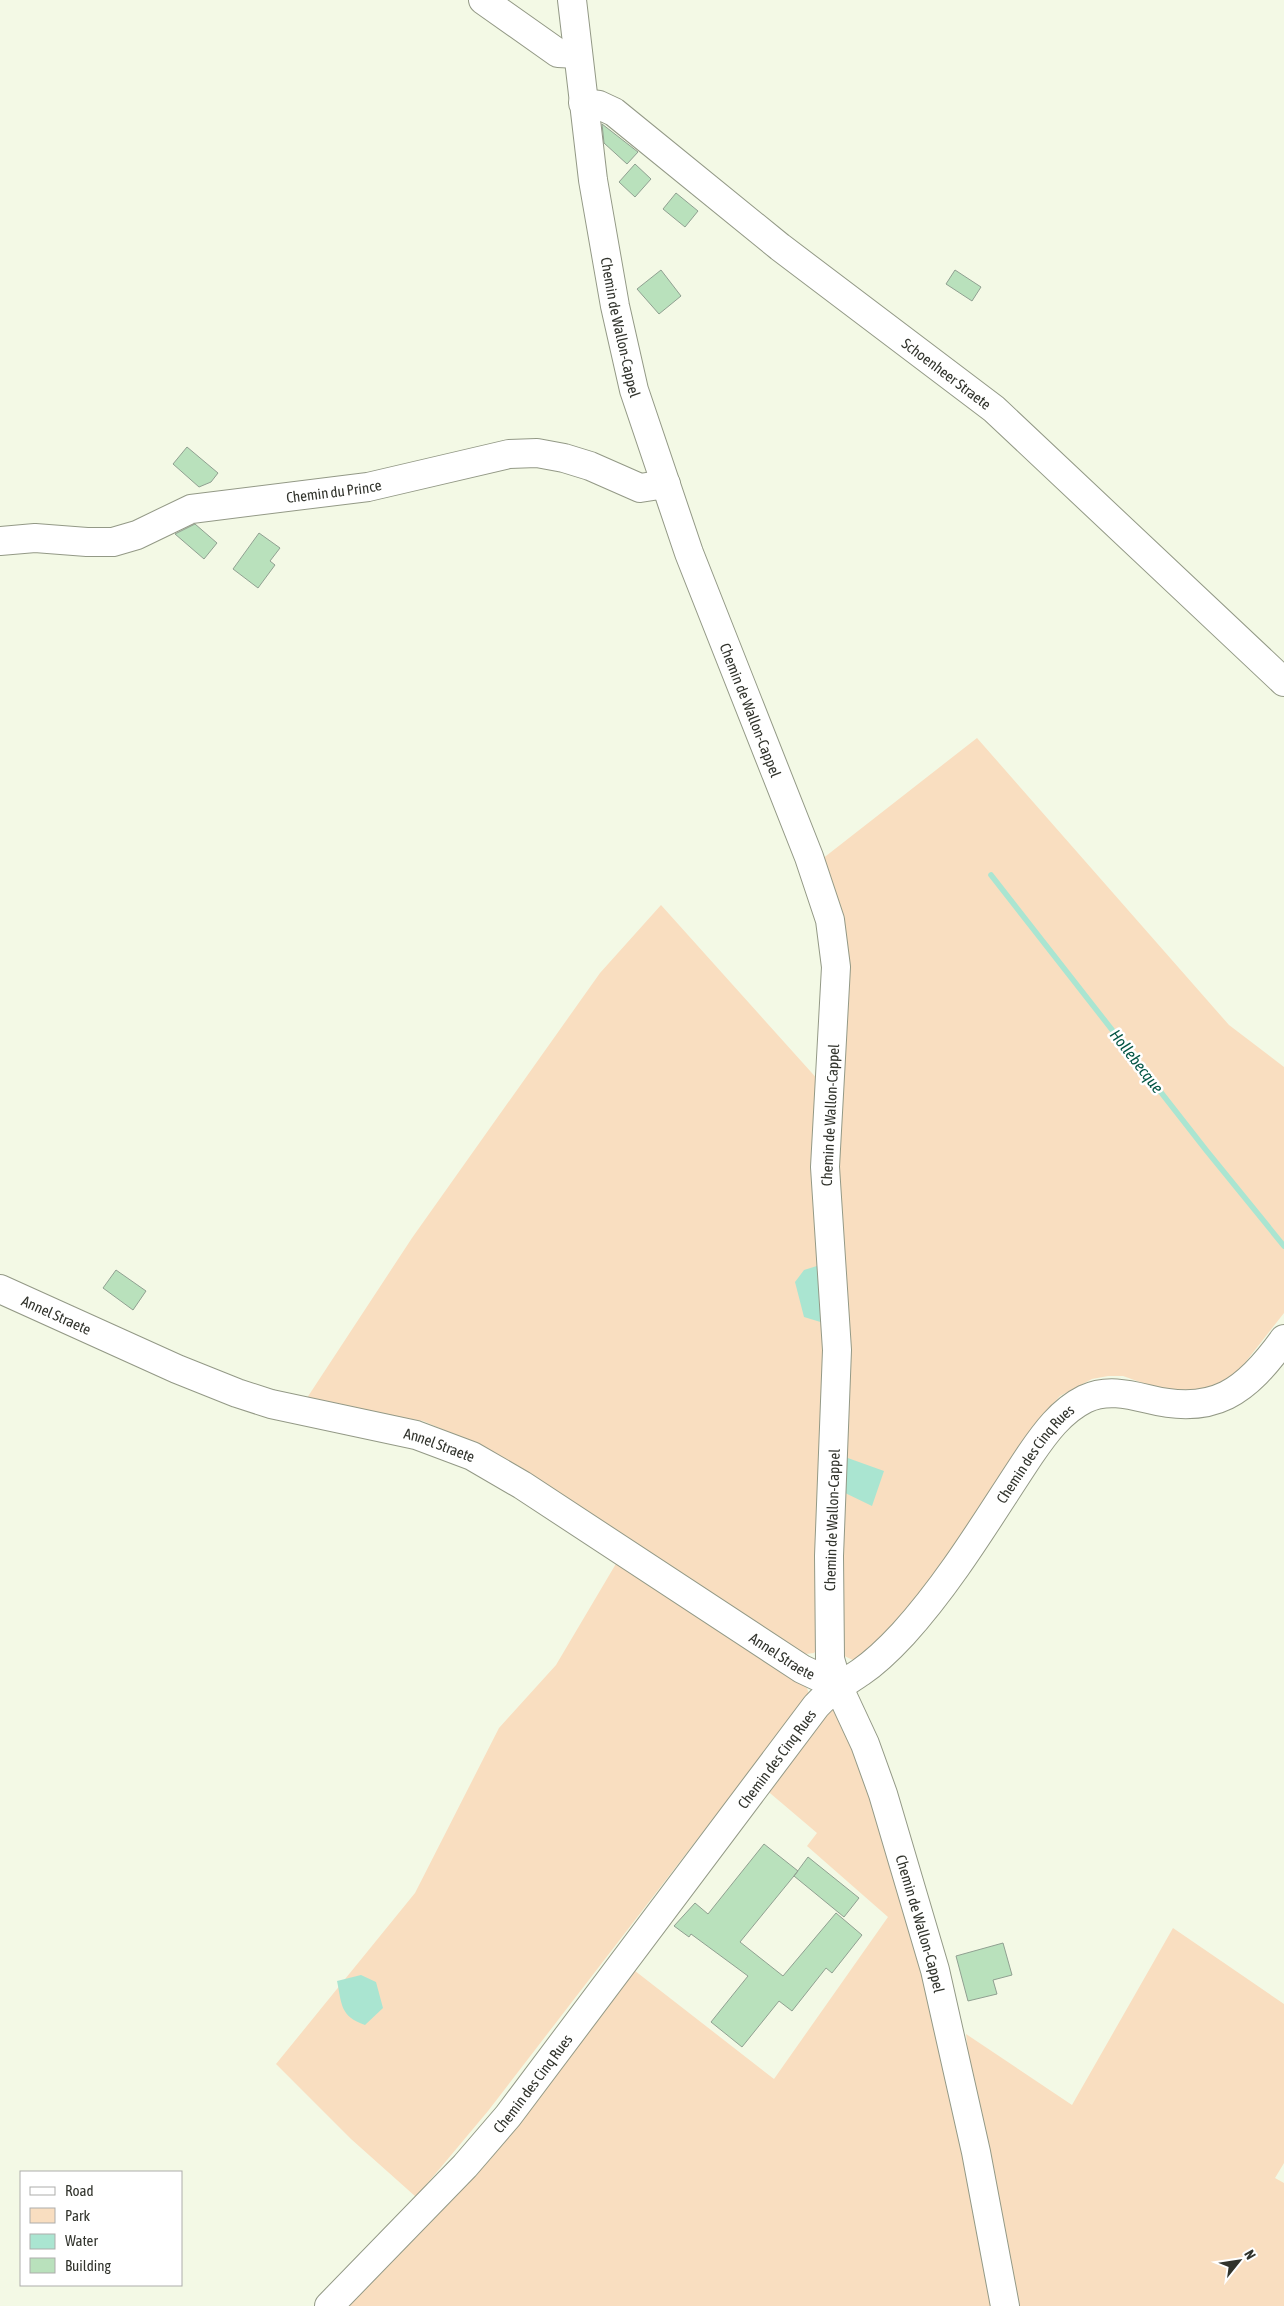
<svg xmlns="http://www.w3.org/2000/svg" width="1284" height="2306" viewBox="0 0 1284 2306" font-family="'Asap Condensed',sans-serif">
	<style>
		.green { fill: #f9dec0 }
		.water { fill: #aae5d1 }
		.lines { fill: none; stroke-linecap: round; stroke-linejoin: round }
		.stream { stroke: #aae5d1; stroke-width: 5.5 }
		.building { fill: #b9e1bc; stroke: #90a091 }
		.minor-casing { stroke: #939986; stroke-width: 30 }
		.minor { stroke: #fff; stroke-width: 28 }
		.labels { text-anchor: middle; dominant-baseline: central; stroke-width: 5; stroke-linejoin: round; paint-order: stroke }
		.street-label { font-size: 15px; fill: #31332c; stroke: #fff }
		.water-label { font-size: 16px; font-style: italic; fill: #055645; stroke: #fff }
	</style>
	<rect width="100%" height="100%" fill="#f3f9e5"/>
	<!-- green -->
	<path class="green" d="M 977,738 L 1229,1025 L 1284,1067 L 1284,1313 L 1244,1364 L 1232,1376 L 1216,1387 L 1200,1391 L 1165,1391 L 1123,1376 L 1108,1376 L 1092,1379 L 1060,1396 L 1035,1424 L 969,1525 L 925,1587 L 874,1646 L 862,1656 L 853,1660 L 842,1655 L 839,1641 L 848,1309 L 817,863 Z
		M 661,905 L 820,1082 L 830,1333 L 818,1648 L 814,1653 L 806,1654 L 797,1650 L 635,1542 L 490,1450 L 423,1421 L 305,1401 L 412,1238 L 600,973 Z
		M 617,1562 L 686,1605 L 807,1688 L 809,1694 L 488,2111 L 416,2197 L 351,2139 L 276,2064 L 415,1893 L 499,1728 L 556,1665 Z
		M 832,1706 L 845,1722 L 880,1818 L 943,2039 L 996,2306 L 344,2306 L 630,1967 L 774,2079 L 888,1917 L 807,1846 L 817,1833 L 764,1788 Z
		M 1173,1928 L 1284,2004 L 1284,2163 L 1275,2178 L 1284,2183 L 1284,2306 L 1017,2306 L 971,2081 L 966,2034 L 1072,2105 Z"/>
	<!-- water -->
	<path class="water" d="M 820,1265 L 827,1324 L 804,1317 L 795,1282 L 804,1270 Z
		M 845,1457 L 884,1471 L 872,1506 L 841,1491 Z
		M 361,1975 L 376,1982 L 383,2008 L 365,2025 C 340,2016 342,2005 337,1981 Z"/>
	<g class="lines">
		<!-- stream -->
		<path class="stream" d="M 991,875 L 1206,1150 L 1284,1246"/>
	</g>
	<!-- building -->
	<path class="building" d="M 602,124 L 638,152 L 627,164 L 604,143 Z
		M 635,164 L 651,179 L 635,197 L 619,182 Z
		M 676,193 L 698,211 L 685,227 L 663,209 Z
		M 661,270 L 681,296 L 659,314 L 637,289 Z
		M 955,270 L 981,287 L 972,301 L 946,284 Z
		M 187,447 L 218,473 L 211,482 L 199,487 L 173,464 Z
		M 195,524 L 217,543 L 204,559 L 175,534 Z
		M 259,533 L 280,548 L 270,561 L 275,565 L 258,588 L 233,569 Z
		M 116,1270 L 146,1291 L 133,1310 L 103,1288 Z
		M 764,1844 L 798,1871 L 740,1942 L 783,1976 L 836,1913 L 862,1935 L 832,1973 L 826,1968 L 792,2011 L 779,2001 L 742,2047 L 711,2022 L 748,1976 L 691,1934 L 689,1937 L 674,1926 L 695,1903 L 708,1914 Z
		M 808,1857 L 859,1898 L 844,1917 L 794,1876 Z
		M 1003,1943 L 1012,1975 L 993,1980 L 997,1994 L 968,2001 L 956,1956 Z"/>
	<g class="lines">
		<defs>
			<g id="minor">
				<path d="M 483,0 L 558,53 L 578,54"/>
				<path id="s1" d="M 572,0 L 593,180 L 615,306 L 634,390 L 689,553 L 809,857 L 830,920 L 836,967 L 825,1167 L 837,1350 L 829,1556 L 830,1659 L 838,1686 L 865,1744 L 883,1794 L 935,1970 L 976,2152 L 1005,2306"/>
				<path id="s2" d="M 583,103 L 599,105 L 614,112 L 780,247 L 994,409 L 1284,682"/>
				<path id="s3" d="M 0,541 L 35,538 L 87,542 L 113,542 L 137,535 L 191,509 L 368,487 L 509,454 L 537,453 L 564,458 L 590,466 L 640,488 L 666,484"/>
				<path id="s4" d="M 0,1289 L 177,1369 L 237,1393 L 271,1404 L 416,1435 L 472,1456 L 522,1485 L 802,1669 L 838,1686"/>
				<path id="s5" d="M 329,2306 L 465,2166 L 508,2116 L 816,1706 C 829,1691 845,1683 861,1672 C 877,1661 890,1648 903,1634 C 952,1580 990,1515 1030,1455 C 1045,1433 1061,1411 1085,1399 C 1106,1389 1127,1394 1148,1399 C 1214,1416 1246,1392 1284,1339"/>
			</g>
		</defs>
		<!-- minor casing -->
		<use href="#minor" class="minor-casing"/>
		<!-- minor -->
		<use href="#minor" class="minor"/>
	</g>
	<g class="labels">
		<!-- street labels -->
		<g class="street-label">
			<text stroke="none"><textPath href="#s1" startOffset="331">Chemin de Wallon-Cappel</textPath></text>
			<text stroke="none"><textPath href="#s2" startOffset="456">Schoenheer Straete</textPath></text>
			<text stroke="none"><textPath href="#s3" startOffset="342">Chemin du Prince</textPath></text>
			<text stroke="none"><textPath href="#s1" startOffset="736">Chemin de Wallon-Cappel</textPath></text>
			<text transform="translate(830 1115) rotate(-87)">Chemin de Wallon-Cappel</text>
			<text stroke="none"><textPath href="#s4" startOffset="62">Annel Straete</textPath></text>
			<text stroke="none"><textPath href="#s4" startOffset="468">Annel Straete</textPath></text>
			<text stroke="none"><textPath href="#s5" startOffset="1111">Chemin des Cinq Rues</textPath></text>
			<text transform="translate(832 1520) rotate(-88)">Chemin de Wallon-Cappel</text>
			<text stroke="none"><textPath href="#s4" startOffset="872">Annel Straete</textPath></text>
			<text stroke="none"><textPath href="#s5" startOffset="708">Chemin des Cinq Rues</textPath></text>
			<text stroke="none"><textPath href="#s1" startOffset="1981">Chemin de Wallon-Cappel</textPath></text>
			<text stroke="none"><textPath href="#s5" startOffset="302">Chemin des Cinq Rues</textPath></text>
		</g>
		<!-- water labels -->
		<g class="water-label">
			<text transform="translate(1137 1061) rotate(52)">Hollebecque</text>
		</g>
	</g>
	<!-- legend -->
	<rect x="20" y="2171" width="162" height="115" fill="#ffffff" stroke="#adadab"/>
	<rect x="30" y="2187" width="25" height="8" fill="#ffffff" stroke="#adadab"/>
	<text x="65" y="2196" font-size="15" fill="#31332c">Road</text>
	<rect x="30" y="2208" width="25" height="15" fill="#f9dec0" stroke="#adadab"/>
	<text x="65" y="2221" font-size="15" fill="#31332c">Park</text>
	<rect x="30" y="2234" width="25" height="15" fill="#aae5d1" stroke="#adadab"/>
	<text x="65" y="2246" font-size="15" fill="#31332c">Water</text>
	<rect x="30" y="2258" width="25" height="15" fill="#b9e1bc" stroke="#adadab"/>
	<text x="65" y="2271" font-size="15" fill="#31332c">Building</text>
	<!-- north arrow -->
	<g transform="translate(1239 2261) rotate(60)" stroke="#ffffff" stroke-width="4" paint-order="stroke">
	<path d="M0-4L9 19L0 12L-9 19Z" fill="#31332c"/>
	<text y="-8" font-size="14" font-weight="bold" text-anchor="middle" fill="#31332c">N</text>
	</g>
</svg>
